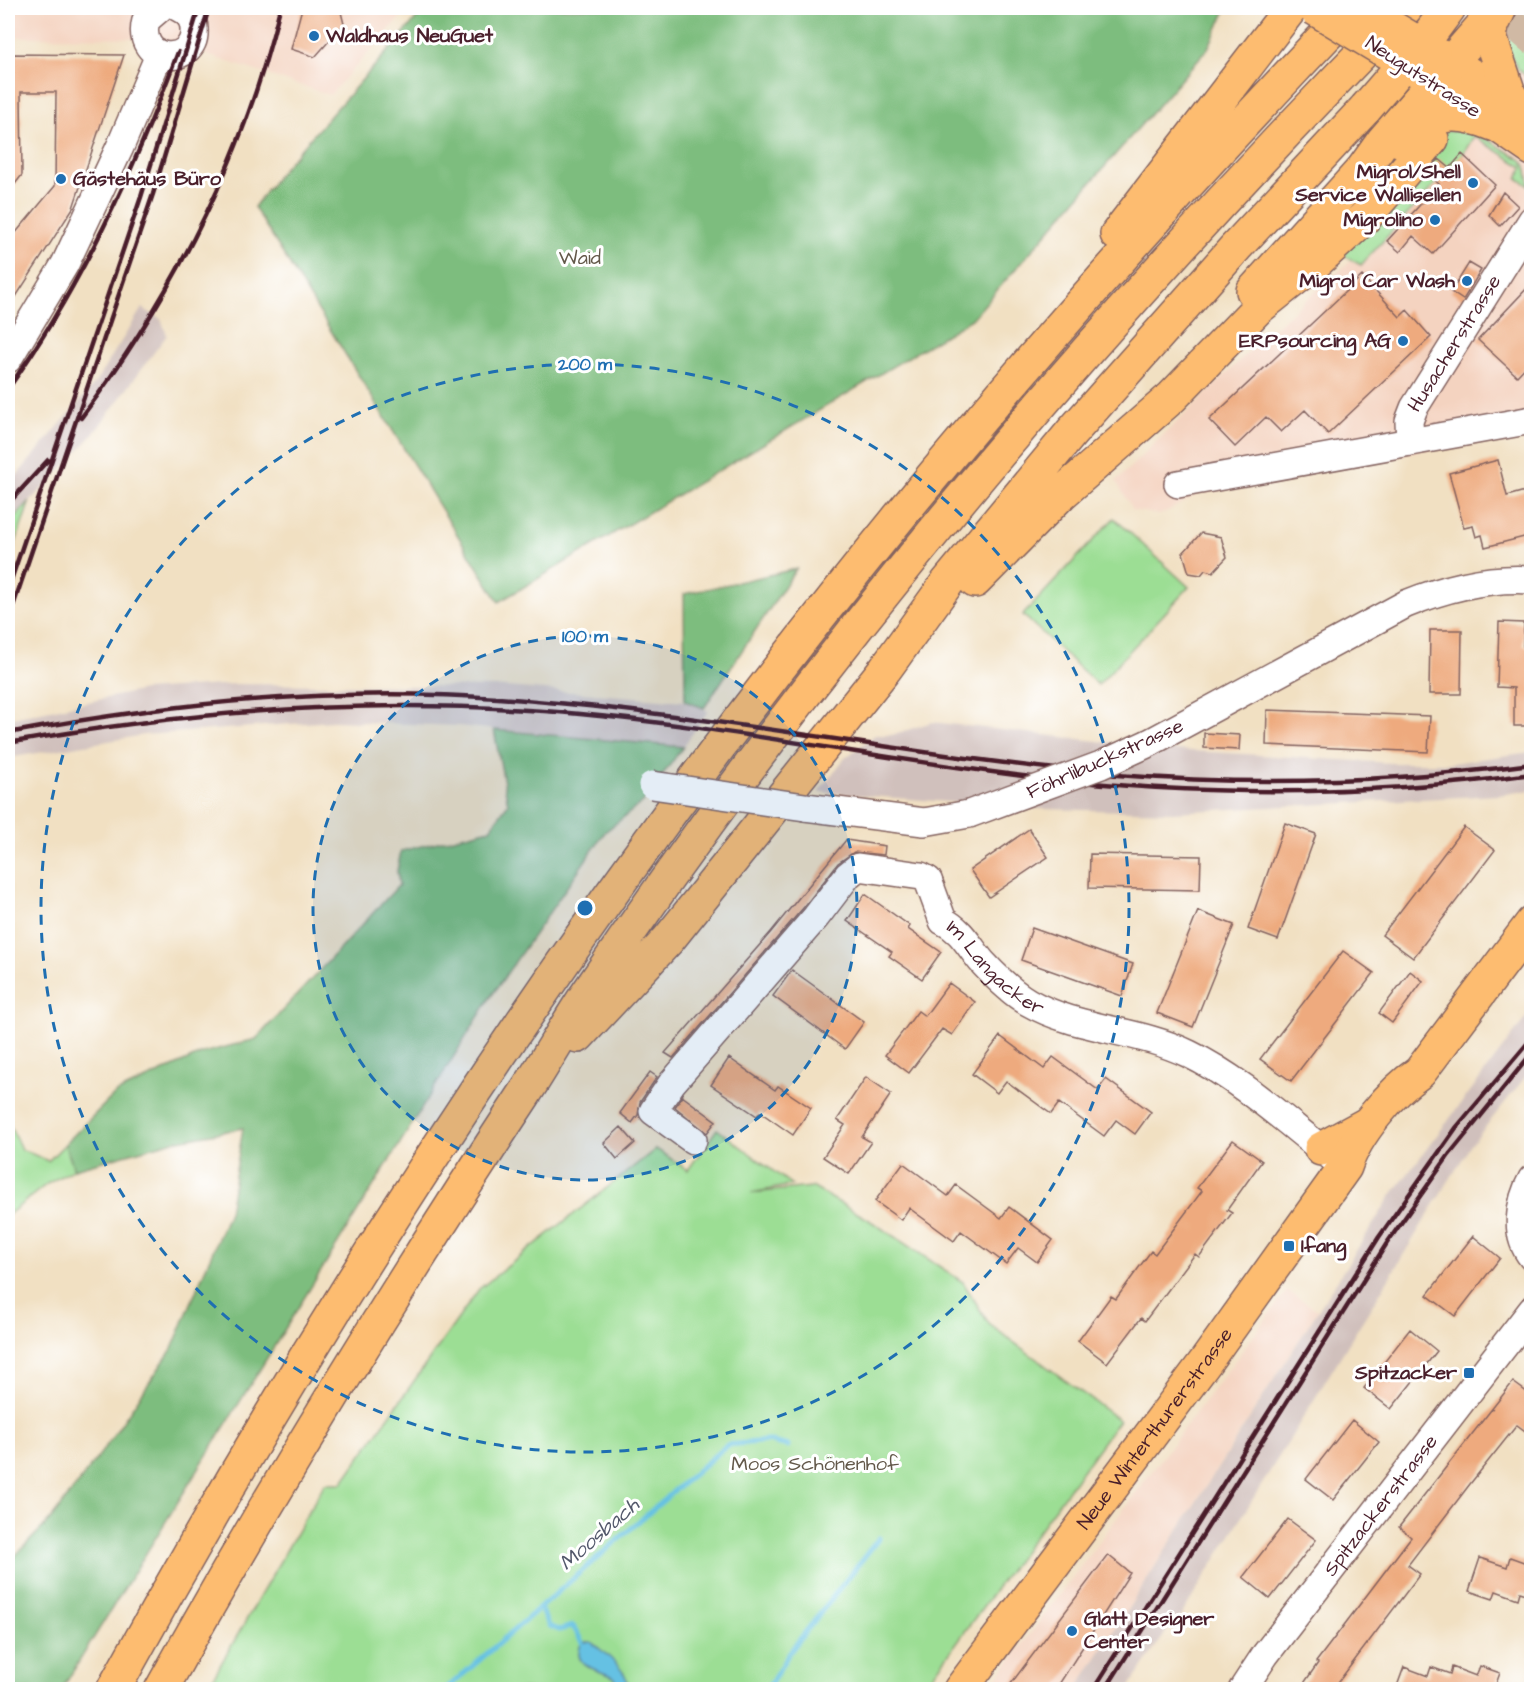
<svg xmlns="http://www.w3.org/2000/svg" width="1539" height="1697" viewBox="0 0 1539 1697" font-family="'Architects Daughter',sans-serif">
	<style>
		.built { fill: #f4d3c0 }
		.industrial { fill: #d0c0bc }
		.green { fill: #9cde94; stroke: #737e60; stroke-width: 1.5 }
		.forest { fill: #7dbd7e; stroke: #646e54; stroke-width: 1.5 }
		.water { fill: #65c1e3; stroke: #587087; stroke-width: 1.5 }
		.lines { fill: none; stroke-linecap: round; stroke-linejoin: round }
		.stream { stroke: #65c1e3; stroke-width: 5 }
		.building { fill: #eeaa7e }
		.highway-tunnel { stroke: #d0b9a4; stroke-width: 33; stroke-dasharray: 33 16; stroke-linecap: butt }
		.minor-casing { stroke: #846360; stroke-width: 30 }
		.major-casing { stroke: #846360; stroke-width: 36 }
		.highway-casing { stroke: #846360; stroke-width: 36 }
		.minor { stroke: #fff; stroke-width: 27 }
		.major { stroke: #fdbc6f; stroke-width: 33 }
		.highway { stroke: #fdbc6f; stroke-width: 33 }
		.rail { stroke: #4a1f2b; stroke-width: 4.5 }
		.minor-bridge-casing { stroke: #846360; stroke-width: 30; stroke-linecap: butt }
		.major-bridge-casing { stroke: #846360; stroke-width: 36; stroke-linecap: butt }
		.highway-bridge-casing { stroke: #846360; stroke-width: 36; stroke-linecap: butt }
		.minor-bridge { stroke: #fff; stroke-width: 27 }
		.major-bridge { stroke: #fdbc6f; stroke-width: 33 }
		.highway-bridge { stroke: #fdbc6f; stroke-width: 33 }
		.ring { fill: none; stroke: #1f6fb2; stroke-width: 3; stroke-dasharray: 10 8 }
		.poi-dot { fill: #1f6fb2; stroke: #fff; stroke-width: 2 }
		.labels { text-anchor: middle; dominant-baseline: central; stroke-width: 6; stroke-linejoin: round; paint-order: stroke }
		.poi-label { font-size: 20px; font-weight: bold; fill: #4a1f2b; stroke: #fff; text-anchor: end }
		.street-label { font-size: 20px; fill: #4a1f2b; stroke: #fff }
		.park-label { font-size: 20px; fill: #63584a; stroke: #fff }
		.water-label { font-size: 21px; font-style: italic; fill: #53586b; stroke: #fff }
		.centre { fill: #1f6fb2; stroke: #fff; stroke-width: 3 }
		.ring-label { font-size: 18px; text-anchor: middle; font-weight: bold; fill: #1f6fb2; stroke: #fff; stroke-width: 6; stroke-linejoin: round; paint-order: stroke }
	</style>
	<rect width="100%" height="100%" fill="#fff"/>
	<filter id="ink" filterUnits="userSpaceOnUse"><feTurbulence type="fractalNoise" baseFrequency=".0167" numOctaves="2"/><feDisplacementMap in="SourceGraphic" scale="12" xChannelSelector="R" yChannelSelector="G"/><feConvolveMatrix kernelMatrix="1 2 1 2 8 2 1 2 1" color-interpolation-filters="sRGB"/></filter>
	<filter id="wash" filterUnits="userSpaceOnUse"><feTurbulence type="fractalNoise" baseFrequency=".008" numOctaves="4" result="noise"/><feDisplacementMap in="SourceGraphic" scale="24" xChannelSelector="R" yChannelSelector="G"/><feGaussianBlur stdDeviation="1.35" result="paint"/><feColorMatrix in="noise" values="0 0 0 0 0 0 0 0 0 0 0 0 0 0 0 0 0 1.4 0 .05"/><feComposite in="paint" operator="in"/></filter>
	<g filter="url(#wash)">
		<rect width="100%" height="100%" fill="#f1e0c2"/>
		<!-- built -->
		<path class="built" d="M 8,8 L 409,8 L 330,95 L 154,38 L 8,37 Z
			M 1531,44 L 1531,429 L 1199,494 L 1160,515 L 1133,510 L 1116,481 L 1266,335 L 1364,249 Z
			M 1287,1291 L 1318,1310 L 1077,1689 L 988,1690 Z"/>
		<!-- industrial -->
		<path class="industrial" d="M 142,308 L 161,319 L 167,335 L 91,437 L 8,525 L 8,486 L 95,383 Z
			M 236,684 L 506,687 L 685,701 L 708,711 L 683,747 L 458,726 L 333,721 L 144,735 L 8,758 L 8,719 L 144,690 Z
			M 932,722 L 1176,750 L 1391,763 L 1452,763 L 1531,752 L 1531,790 L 1499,795 L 1173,812 L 1039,809 L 818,792 L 845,758 L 875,735 L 892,735 Z
			M 1531,1011 L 1531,1070 L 1471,1145 L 1174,1627 L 1170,1626 L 1128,1689 L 1077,1689 L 1391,1196 Z"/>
		<!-- green -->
		<path class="green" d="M 1531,8 L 1531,80 L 1518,69 L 1506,47 L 1512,31 Z
			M 1472,130 L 1522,160 L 1526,166 L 1530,186 L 1517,178 L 1523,167 L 1474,136 L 1463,154 L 1361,265 L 1337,252 L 1424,132 Z
			M 30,501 L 8,565 L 8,525 Z
			M 1114,518 L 1189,587 L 1098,685 L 1023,615 Z
			M 8,1121 L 21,1149 L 48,1161 L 65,1144 L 74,1169 L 47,1184 L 8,1215 Z
			M 717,1129 L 792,1185 L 751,1193 L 812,1187 L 866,1218 L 963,1282 L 989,1324 L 1119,1420 L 923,1689 L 206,1690 L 325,1483 L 342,1483 L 479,1289 L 656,1149 L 688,1170 Z"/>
		<!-- forest -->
		<path class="forest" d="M 426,8 L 1227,8 L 1208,48 L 972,319 L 499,602 L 254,207 L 282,170 Z
			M 796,569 L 704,708 L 685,701 L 684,594 Z
			M 494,730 L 683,747 L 643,802 L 605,832 L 490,998 L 62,1689 L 8,1690 L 8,1563 L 51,1519 L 107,1445 L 172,1349 L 229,1212 L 243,1128 L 174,1141 L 74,1169 L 65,1144 L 116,1093 L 203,1053 L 256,1039 L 399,885 L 397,871 L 401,851 L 490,829 L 508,804 Z"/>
		<!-- water -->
		<path class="water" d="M 582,1642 L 591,1642 C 603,1651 632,1673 628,1689 L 612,1689 L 616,1683 L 615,1678 C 604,1670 568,1669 582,1642 Z"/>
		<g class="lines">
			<!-- stream -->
			<path class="stream" d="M 540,1608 L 549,1626 L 559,1630 L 573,1626 L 582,1642
				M 445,1690 L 727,1445 L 768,1441 L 788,1446
				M 767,1690 L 789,1653 L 879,1538"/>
		</g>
		<g id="blocks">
			<!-- building -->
			<path class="building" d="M 302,8 L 340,8 L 344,24 L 315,57 L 291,49 Z
				M 8,54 L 124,55 L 73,208 L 8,309 L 8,242 L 55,186 L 56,92 L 21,92 L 22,175 L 8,193 Z
				M 1462,154 L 1495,185 L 1433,254 L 1413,236 L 1400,252 L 1387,241 L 1439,184 L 1427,173 L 1439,159 L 1450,168 Z
				M 1503,192 L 1518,206 L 1500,226 L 1489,215 Z
				M 1469,263 L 1481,270 L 1463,300 L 1451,292 Z
				M 1362,276 L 1400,317 L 1407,310 L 1431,337 L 1328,434 L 1305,410 L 1281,432 L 1266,417 L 1235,447 L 1209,420 Z
				M 1532,283 L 1532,360 L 1517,376 L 1478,340 Z
				M 1498,460 L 1507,496 L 1532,489 L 1532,535 L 1485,547 L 1482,535 L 1476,537 L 1473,526 L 1464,528 L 1449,473 Z
				M 1201,533 L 1221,537 L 1227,557 L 1213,572 L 1205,570 L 1201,575 L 1189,573 L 1183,553 Z
				M 1499,622 L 1524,623 L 1523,646 L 1532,646 L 1532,726 L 1514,726 L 1514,688 L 1497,687 Z
				M 1430,630 L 1462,630 L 1461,694 L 1429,694 Z
				M 1267,710 L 1430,716 L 1428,752 L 1266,745 Z
				M 1204,733 L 1240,735 L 1239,750 L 1204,748 Z
				M 1285,823 L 1316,834 L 1278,940 L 1248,929 Z
				M 1464,827 L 1495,850 L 1413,958 L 1382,935 Z
				M 1029,829 L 1048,857 L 989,897 L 970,870 Z
				M 846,840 L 885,846 L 884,855 L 854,852 L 838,863 L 804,907 L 673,1058 L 665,1053 L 771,932 Z
				M 1090,854 L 1201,856 L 1200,890 L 1089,888 Z
				M 865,894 L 910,926 L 908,929 L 941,952 L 922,979 L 889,956 L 892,952 L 847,921 Z
				M 1198,911 L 1234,925 L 1193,1027 L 1157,1013 Z
				M 1032,928 L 1133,964 L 1122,996 L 1021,960 Z
				M 1343,951 L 1374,973 L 1291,1081 L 1260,1059 Z
				M 792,970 L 864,1022 L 845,1049 L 773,996 Z
				M 1410,971 L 1423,981 L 1392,1023 L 1379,1013 Z
				M 949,983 L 975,1002 L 952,1035 L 942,1029 L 909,1073 L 885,1055 L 918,1011 L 925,1016 Z
				M 1000,1036 L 1044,1069 L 1053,1057 L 1098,1090 L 1106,1079 L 1151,1112 L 1135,1134 L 1116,1120 L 1104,1136 L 1059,1103 L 1051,1114 L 1006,1081 L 997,1093 L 972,1074 Z
				M 729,1058 L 775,1090 L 778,1086 L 811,1108 L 793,1135 L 760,1112 L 757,1116 L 711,1085 Z
				M 650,1072 L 657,1077 L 640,1102 L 638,1115 L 632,1123 L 620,1113 Z
				M 866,1077 L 891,1094 L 862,1137 L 871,1142 L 849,1174 L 823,1157 L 845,1125 L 837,1120 Z
				M 682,1096 L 716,1121 L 707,1133 L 675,1107 Z
				M 621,1127 L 635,1143 L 617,1159 L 604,1143 Z
				M 1233,1140 L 1262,1161 L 1227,1210 L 1232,1213 L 1199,1257 L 1195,1254 L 1145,1321 L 1141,1318 L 1107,1363 L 1078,1341 L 1111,1296 L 1116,1299 L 1151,1251 L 1155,1254 L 1202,1191 L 1197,1188 Z
				M 903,1163 L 948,1196 L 956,1185 L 1001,1218 L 1009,1207 L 1053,1240 L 1037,1262 L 1018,1248 L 1006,1264 L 961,1231 L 954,1241 L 909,1208 L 901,1220 L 875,1201 Z
				M 1473,1236 L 1500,1258 L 1455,1316 L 1427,1295 Z
				M 1410,1329 L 1437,1351 L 1391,1409 L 1364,1388 Z
				M 1513,1382 L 1532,1396 L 1532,1436 L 1517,1425 L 1470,1484 L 1408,1565 L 1420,1574 L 1333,1689 L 1300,1689 L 1318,1663 L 1316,1662 L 1411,1537 L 1399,1527 Z
				M 1352,1420 L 1379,1442 L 1333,1500 L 1306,1479 Z
				M 1288,1519 L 1316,1540 L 1270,1599 L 1243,1577 Z
				M 1108,1555 L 1130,1573 L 1056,1689 L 1007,1689 Z
				M 1510,1557 L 1532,1565 L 1532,1596 L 1520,1592 L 1518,1599 L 1496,1591 L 1493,1599 L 1469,1591 L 1480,1558 L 1507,1567 Z
				M 1480,1666 L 1500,1673 L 1496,1684 L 1507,1689 L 1396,1689 L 1404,1667 L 1428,1676 L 1431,1667 L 1450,1674 L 1452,1667 L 1476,1676 Z"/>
		</g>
	</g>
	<g filter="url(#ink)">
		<use href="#blocks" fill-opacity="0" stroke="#846360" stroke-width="1.5"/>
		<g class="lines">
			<!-- highway-tunnel -->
			<path class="highway-tunnel" d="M 1481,80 L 1532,21"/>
			<defs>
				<g id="minor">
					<path d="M 160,8 L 146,20 C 134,65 197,67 194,29 C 194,19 188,12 179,8"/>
					<path d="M 8,359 L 65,264 L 120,147 L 159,55"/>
					<path id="s1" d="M 1410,442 L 1409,421 L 1414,408 L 1532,220"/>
					<path d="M 1178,484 L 1532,420"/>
					<path d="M 1149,743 L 1406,604 C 1445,588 1489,577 1532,580"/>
					<path d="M 805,807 L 924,822 L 969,814"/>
					<path id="s2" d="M 693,1140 L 653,1111 L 672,1083 L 816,917 L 848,875 L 858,867 L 921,876 L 928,880 L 943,921 C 962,930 970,948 983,963 C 996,977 1011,992 1028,1002 C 1077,1030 1138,1029 1189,1054 C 1241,1079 1291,1126 1337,1161"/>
					<path d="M 1532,1179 C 1519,1202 1514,1235 1532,1257"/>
					<path id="s3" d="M 1242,1690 L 1265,1655 L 1532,1310"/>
				</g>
				<g id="major">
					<path d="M 1433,52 L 1532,112"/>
					<path d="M 1417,70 L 1532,149"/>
					<path d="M 1321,1149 L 1367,1124"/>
					<path id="s4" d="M 960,1690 L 1206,1361 L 1345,1167 C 1356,1133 1391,1092 1420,1072 L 1532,923"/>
				</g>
				<path id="highway" d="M 1500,8 L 1492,26 L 1490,37 L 1511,99
					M 1428,36 L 1449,8
					M 1399,140 C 1430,112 1456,109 1493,124
					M 1117,234 L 1291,8
					M 1253,291 L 1363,169 L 1383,141 L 1498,8
					M 975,581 L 1061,494 L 1172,397 L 1257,309 L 1316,262 L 1364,218 L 1432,139
					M 578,1036 L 668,940 L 885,669 L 947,583 L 1072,432 L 1236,247 L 1366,108
					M 113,1690 C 341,1275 604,877 904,511 C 1047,337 1197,170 1352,8
					M 161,1690 C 274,1486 396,1289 524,1095 C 545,1063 564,1029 585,997 C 826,642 1106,313 1406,8"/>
			</defs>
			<!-- minor casing -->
			<use href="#minor" class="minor-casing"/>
			<!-- major casing -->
			<use href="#major" class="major-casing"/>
			<!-- highway casing -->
			<use href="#highway" class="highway-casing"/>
			<!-- minor -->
			<use href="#minor" class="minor"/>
			<!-- major -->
			<use href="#major" class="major"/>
			<!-- highway -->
			<use href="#highway" class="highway"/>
			<!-- rail -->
			<path class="rail" d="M 8,389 C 81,286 134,171 178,52
				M 81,418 C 173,295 244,157 280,8
				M 8,504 L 48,460
				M 8,589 L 141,197 L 199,8
				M 8,621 L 153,194 L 209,8
				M 8,733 C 168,703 334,686 498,698 C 706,712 909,757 1117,775 C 1255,786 1394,782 1532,764
				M 8,743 C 185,711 364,698 544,711 C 708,723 869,758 1032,777 C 1199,796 1365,797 1532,774
				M 1093,1690 L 1379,1237 L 1456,1128 L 1532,1038
				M 1105,1690 L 1387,1243 L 1449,1155 L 1532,1053"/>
			<defs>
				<path id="minor-bridge" d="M 652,785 L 805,807
					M 969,814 L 1101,765 L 1149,743"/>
				<path id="major-bridge" d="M 1314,8 L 1417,70
					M 1359,8 L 1433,52"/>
				<path id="highway-bridge" d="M 1366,108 L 1428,36"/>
			</defs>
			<!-- minor-bridge casing -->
			<use href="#minor-bridge" class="minor-bridge-casing"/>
			<!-- major-bridge casing -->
			<use href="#major-bridge" class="major-bridge-casing"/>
			<!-- highway-bridge casing -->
			<use href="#highway-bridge" class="highway-bridge-casing"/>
			<!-- minor-bridge -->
			<use href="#minor-bridge" class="minor-bridge"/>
			<!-- major-bridge -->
			<use href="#major-bridge" class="major-bridge"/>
			<!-- highway-bridge -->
			<use href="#highway-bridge" class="highway-bridge"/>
		</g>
	</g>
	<!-- distance rings -->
	<circle cx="585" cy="908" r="272" fill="#1f6fb2" fill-opacity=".12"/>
	<g class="ring">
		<circle cx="585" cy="908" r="272"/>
		<circle cx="585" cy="908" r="544"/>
	</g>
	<!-- markers -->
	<g class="poi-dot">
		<circle cx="314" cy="36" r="6"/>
		<circle cx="61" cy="179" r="6"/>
		<circle cx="1473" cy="183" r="6"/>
		<circle cx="1435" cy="220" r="6"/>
		<circle cx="1467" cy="281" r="6"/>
		<circle cx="1403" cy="341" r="6"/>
		<rect x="1283" y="1240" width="12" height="12" rx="3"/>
		<rect x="1463" y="1367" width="12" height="12" rx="3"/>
		<circle cx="1072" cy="1631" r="6"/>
	</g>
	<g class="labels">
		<!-- poi labels -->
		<g class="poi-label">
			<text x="326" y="36" text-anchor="start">Waldhaus NeuGuet</text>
			<text x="1461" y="172">Migrol/Shell<tspan x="1461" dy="23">Service Wallisellen</tspan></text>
			<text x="73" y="179" text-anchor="start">Gästehäus Büro</text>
			<text x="1423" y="220">Migrolino</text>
			<text x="1455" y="281">Migrol Car Wash</text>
			<text x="1391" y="341">ERPsourcing AG</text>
			<text x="1301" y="1246" text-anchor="start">Ifang</text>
			<text x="1457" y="1373">Spitzacker</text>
			<text x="1084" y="1619" text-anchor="start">Glatt Designer<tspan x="1084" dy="23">Center</tspan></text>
		</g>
		<!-- street labels -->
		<g class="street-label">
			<text transform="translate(1423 77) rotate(33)">Neugutstrasse</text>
			<text stroke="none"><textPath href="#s1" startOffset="111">Husacherstrasse</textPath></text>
			<text transform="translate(1105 759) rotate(-24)">Föhrlibuckstrasse</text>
			<text stroke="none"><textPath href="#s2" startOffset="555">Im Langacker</textPath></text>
			<text stroke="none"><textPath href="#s4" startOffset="326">Neue Winterthurerstrasse</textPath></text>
			<text stroke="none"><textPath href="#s3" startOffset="231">Spitzackerstrasse</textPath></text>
		</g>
		<!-- park labels -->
		<g class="park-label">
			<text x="580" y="258">Waid</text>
			<text x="815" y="1464">Moos Schönenhof</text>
		</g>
		<!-- water labels -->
		<g class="water-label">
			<text transform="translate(599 1534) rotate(-41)">Moosbach</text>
		</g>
	</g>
	<circle cx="585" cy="908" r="9" class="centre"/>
	<g class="ring-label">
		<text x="585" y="370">200 m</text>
		<text x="585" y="642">100 m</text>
	</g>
	<!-- margin -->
	<rect width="1539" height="1697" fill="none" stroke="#fff" stroke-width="30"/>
</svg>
